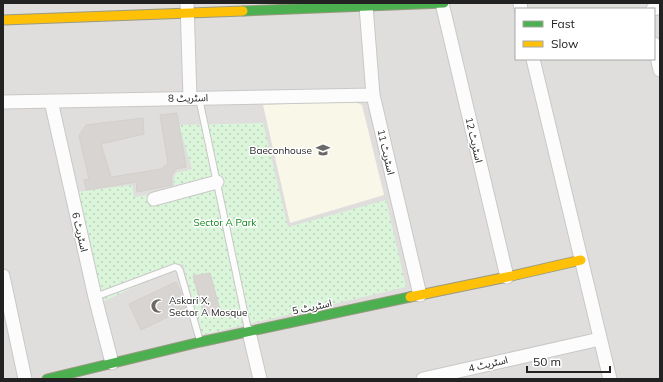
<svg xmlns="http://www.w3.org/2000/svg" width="663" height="382" viewBox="0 0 663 382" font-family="Mulish,'Noto Sans Arabic',sans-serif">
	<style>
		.residential { fill: #dfdedc; fill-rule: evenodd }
		.education { fill: #f8f7e8 }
		.park { fill: url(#park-dots) }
		.building { fill: #d7d4d2; stroke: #d3d0cc }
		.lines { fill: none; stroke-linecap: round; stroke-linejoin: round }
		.lane-casing { stroke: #c9c8c7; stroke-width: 8 }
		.street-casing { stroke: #c9c8c7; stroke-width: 15 }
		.fast-casing { stroke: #999a82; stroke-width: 11 }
		.slow-casing { stroke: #999a82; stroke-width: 11 }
		.lane { stroke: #fdfcfc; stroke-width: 6 }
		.street { stroke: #fdfcfc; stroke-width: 13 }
		.fast { stroke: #4caf50; stroke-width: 9 }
		.slow { stroke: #ffc107; stroke-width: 9 }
		.labels { text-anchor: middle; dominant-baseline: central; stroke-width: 3; stroke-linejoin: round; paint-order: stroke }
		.street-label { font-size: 10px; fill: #222; stroke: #fff }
		.poi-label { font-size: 10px; fill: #222; stroke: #fff; text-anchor: end }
		.park-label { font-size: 10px; fill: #0c8416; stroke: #fff }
	</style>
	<defs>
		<pattern id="park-dots" width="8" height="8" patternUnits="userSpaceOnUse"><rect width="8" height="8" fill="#daf5da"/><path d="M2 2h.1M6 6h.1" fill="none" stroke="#bbd2bb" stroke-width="1.8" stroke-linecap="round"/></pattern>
	</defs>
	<rect width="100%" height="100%" fill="#f0eeeb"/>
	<!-- residential -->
	<path class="residential" d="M 3,3 L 660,3 L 660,379 L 3,379 ZM 516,9 L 654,9 L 654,59 L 516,59 Z"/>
	<!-- education -->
	<path class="education" d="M 353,101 L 362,105 L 384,195 L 290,223 L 263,105 Z"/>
	<!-- park -->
	<path class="park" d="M 263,123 L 288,227 L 386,200 L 406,287 L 202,335 L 183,264 L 102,302 L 77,192 L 132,185 L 134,197 L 174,191 L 174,178 L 176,173 L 192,169 L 179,125 Z"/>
	<!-- building -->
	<path class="building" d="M 177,113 L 186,167 L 176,169 L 171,176 L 172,185 L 137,192 L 136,182 L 86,190 L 84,180 L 89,179 L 79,136 L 86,125 L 143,118 L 144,134 L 101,144 L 111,177 L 162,169 L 168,163 L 160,115 Z
		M 210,273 L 220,310 L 204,315 L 193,276 Z
		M 176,282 L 182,295 L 186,308 L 141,330 L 129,304 Z"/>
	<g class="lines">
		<defs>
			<path id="lane" d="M 199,98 L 248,330
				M 95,297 L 175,267 L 178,268 L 180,271 L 200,341"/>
			<path id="street" d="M 187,3 L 190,98
				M 442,3 L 507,277
				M 520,3 L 521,9
				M 366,6 L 373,95 L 420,295
				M 653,9 L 660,7
				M 654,44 L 660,70
				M 533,59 L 610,379
				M 51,101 L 95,297 L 112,363
				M 3,102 L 373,95
				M 154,199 L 217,182
				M 3,276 L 25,379
				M 249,332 L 260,379
				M 423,379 L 600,339"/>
			<path id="fast" d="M 243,11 L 444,3
				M 47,379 L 200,342 L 410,297"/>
			<path id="slow" d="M 3,20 L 243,11
				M 410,297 L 507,277 L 581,260"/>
		</defs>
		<!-- lane casing -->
		<use href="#lane" class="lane-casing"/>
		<!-- street casing -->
		<use href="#street" class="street-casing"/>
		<!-- fast casing -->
		<use href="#fast" class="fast-casing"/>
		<!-- slow casing -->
		<use href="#slow" class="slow-casing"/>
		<!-- lane -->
		<use href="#lane" class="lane"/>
		<!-- street -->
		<use href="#street" class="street"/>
		<!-- fast -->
		<use href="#fast" class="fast"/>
		<!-- slow -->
		<use href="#slow" class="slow"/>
	</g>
	<!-- icons -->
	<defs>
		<symbol id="school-bare" viewBox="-9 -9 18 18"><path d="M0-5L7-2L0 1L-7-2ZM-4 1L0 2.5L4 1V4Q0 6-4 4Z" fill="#6a6968" stroke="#fff" stroke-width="2.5" paint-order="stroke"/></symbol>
		<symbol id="mosque-bare" viewBox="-9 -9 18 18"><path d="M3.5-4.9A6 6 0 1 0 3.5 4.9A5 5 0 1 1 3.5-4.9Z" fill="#6a6968" stroke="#fff" stroke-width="2.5" paint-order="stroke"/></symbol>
	</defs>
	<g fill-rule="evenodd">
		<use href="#school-bare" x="313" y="140" width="20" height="20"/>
		<use href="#mosque-bare" x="148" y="296" width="20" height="20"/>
	</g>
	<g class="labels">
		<!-- street labels -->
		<g class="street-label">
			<text transform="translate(188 98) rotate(-1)">اسٹریٹ 8</text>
			<text transform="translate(474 140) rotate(77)">اسٹریٹ 12</text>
			<text transform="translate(386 152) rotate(77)">اسٹریٹ 11</text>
			<text transform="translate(80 232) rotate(77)">اسٹریٹ 6</text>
			<text transform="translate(312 307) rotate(-12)">اسٹریٹ 5</text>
			<text transform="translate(488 364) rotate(-13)">اسٹریٹ 4</text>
		</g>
		<!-- poi labels -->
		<g class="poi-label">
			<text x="312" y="150">Baeconhouse</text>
			<text x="169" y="300" text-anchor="start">Askari X,<tspan x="169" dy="12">Sector A Mosque</tspan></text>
		</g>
		<!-- park labels -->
		<g class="park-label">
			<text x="225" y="222">Sector A Park</text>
		</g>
	</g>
	<!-- border -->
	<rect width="663" height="382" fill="none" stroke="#222222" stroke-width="8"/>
	<!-- legend -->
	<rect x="515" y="8" width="140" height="52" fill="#ffffff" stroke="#a7a7a7"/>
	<rect x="523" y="21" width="20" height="6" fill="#4caf50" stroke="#a7a7a7"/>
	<text x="551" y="28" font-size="12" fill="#222222">Fast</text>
	<rect x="523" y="41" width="20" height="6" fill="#ffc107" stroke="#a7a7a7"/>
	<text x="551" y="48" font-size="12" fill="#222222">Slow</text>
	<!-- scale -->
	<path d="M527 366v6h83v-6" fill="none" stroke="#222222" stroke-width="2"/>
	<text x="533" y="366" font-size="12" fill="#222222" stroke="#ffffff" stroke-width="3" paint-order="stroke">50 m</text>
</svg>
